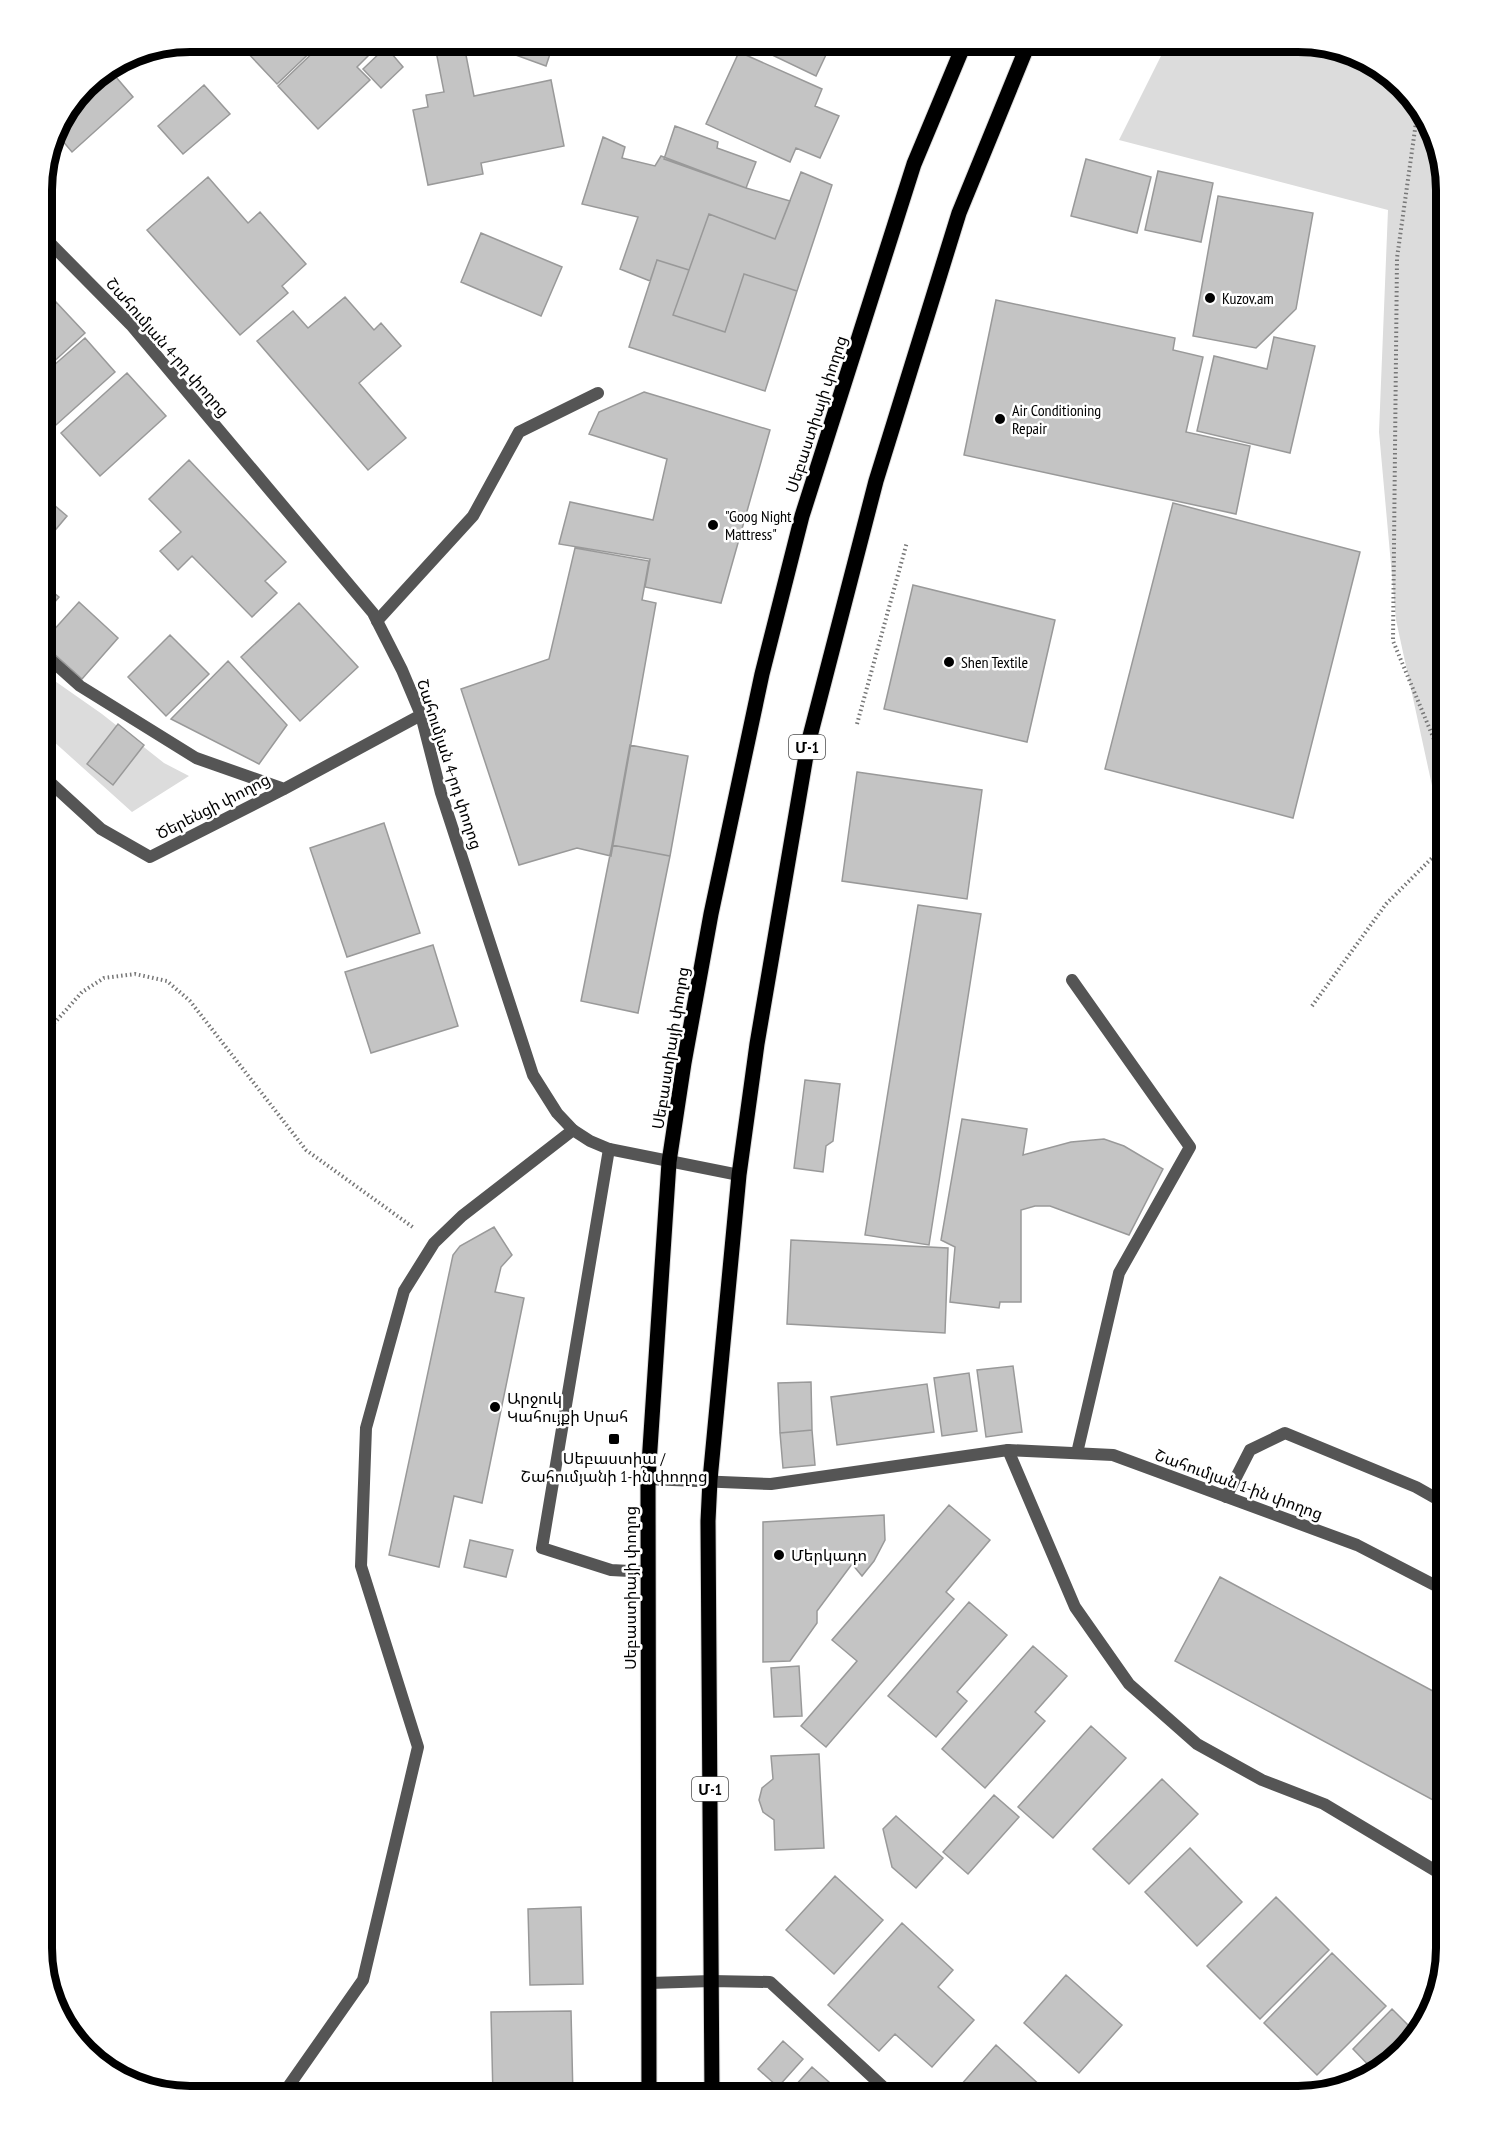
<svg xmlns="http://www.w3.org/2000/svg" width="1488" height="2139" viewBox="0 0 1488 2139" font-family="'PT Sans Narrow','Noto Sans Armenian',sans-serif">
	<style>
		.green { fill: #dcdcdc }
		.building { fill: #c4c4c4; stroke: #999; stroke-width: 1.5 }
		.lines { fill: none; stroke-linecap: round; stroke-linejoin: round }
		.primary-casing { stroke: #dbdbdb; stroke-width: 17 }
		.path { stroke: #777; stroke-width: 4; stroke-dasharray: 1.5 3; stroke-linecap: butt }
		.service { stroke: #555; stroke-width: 12 }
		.minor { stroke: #555; stroke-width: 12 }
		.tertiary { stroke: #555; stroke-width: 12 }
		.primary { stroke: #000; stroke-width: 15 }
		.poi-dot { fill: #000; stroke: #fff; stroke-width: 2 }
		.labels { text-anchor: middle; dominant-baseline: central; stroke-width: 5; stroke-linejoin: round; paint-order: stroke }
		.shield { fill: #fff; stroke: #4c4c4c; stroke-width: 1.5 }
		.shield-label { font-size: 15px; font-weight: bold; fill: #000 }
		.poi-label { font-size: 16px; fill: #000; stroke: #fff; text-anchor: start }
		.street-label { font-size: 16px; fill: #000; stroke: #fff }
		.rim { fill: none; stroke: #000; stroke-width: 8 }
	</style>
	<rect width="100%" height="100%" fill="#fff"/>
	<!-- green -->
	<path class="green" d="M 1168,42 L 1307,42 L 1372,62 L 1426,116 L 1446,191 L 1446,832 L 1436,804 L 1396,620 L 1379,432 L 1388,210 L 1119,140 Z
		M 42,672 L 102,714 L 164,763 L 189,776 L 132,812 L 42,731 Z"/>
	<!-- building -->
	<path class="building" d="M 253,42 L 321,42 L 277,84 L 245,50 Z
		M 324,42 L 364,42 L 373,51 L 357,67 L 370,80 L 318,129 L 278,86 Z
		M 499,42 L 554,42 L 546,66 L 513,54 L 515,48 Z
		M 745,42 L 832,42 L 816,76 Z
		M 464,45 L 474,96 L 551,80 L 564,146 L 481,163 L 483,174 L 428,185 L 413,110 L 428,107 L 426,95 L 444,92 L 436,51 Z
		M 386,47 L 403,67 L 381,88 L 363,69 Z
		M 739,52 L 822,89 L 815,106 L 839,116 L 820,158 L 796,148 L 790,162 L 706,124 Z
		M 110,70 L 133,97 L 72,152 L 55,132 L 86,85 Z
		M 204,85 L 230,114 L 183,154 L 158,126 Z
		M 675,126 L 718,142 L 717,148 L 756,162 L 746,188 L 664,159 Z
		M 603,137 L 625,147 L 622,158 L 655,166 L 661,156 L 746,188 L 790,201 L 775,239 L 709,214 L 689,270 L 657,260 L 650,281 L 620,269 L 638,217 L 582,204 Z
		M 1086,159 L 1151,177 L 1137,233 L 1071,216 Z
		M 1158,171 L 1213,183 L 1201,242 L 1145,230 Z
		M 801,172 L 832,185 L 797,291 L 744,274 L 725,332 L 673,315 L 709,214 L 775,239 Z
		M 208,177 L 248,223 L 260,212 L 306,264 L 282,286 L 288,293 L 240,335 L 147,230 Z
		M 1218,196 L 1313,213 L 1296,309 L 1256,348 L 1193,336 Z
		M 481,233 L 562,267 L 541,316 L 461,282 Z
		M 657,260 L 689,270 L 673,315 L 725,332 L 744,274 L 797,291 L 765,391 L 629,347 Z
		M 345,297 L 374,330 L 381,323 L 401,346 L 359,383 L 406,438 L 368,470 L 257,341 L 293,311 L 308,328 Z
		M 996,300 L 1175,338 L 1173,350 L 1203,357 L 1186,432 L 1250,446 L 1236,514 L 964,455 Z
		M 56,302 L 85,333 L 48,367 L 42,360 L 42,315 Z
		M 1274,337 L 1315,346 L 1290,453 L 1197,431 L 1214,356 L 1267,369 Z
		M 85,338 L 115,372 L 47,433 L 42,428 L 42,370 L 45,373 Z
		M 127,373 L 166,416 L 100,476 L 61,433 Z
		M 644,392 L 770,430 L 721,603 L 645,587 L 650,559 L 559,544 L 570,502 L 653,520 L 667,459 L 589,434 L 599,412 Z
		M 189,460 L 286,562 L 265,581 L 277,593 L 252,617 L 192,556 L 178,570 L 160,551 L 181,532 L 149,499 Z
		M 47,499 L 67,516 L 42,546 L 42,505 Z
		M 1173,503 L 1360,552 L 1293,818 L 1105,769 Z
		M 575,548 L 649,561 L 642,600 L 656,603 L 611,856 L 577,848 L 519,865 L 461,689 L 549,659 Z
		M 42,558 L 52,566 L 42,579 Z
		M 42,583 L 59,597 L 48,610 L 42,605 Z
		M 913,585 L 1055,620 L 1027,742 L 884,709 Z
		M 79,602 L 118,638 L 82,679 L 42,643 Z
		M 299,603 L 358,667 L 300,721 L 241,657 Z
		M 170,635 L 209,674 L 166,716 L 128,677 Z
		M 228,661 L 287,725 L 259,764 L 171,719 Z
		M 118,724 L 144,745 L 113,785 L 87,764 Z
		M 630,745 L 688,756 L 670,856 L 612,845 Z
		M 857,772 L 982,790 L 967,899 L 842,881 Z
		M 384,823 L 420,933 L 347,957 L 310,848 Z
		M 612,845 L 670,856 L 638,1013 L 581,1001 Z
		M 918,905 L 981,914 L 929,1245 L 865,1235 Z
		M 433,945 L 458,1026 L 371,1053 L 345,972 Z
		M 805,1080 L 840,1084 L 833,1141 L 826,1146 L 823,1172 L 794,1168 Z
		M 962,1119 L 1027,1129 L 1023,1155 L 1071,1142 L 1104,1139 L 1124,1146 L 1163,1169 L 1129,1235 L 1050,1206 L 1035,1206 L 1021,1210 L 1021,1302 L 1000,1302 L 999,1308 L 950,1302 L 955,1247 L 941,1240 Z
		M 494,1227 L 512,1255 L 501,1267 L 495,1292 L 524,1298 L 482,1503 L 454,1496 L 439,1567 L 389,1555 L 453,1255 L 460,1246 Z
		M 791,1240 L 948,1248 L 945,1333 L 787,1324 Z
		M 1013,1366 L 1022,1432 L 986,1437 L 977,1370 Z
		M 969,1373 L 977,1431 L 942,1436 L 934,1378 Z
		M 811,1382 L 812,1430 L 780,1433 L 778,1383 Z
		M 927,1384 L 934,1432 L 837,1445 L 831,1397 Z
		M 812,1430 L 815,1465 L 783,1468 L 780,1433 Z
		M 949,1505 L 990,1540 L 946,1592 L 954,1599 L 826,1747 L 801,1726 L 857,1661 L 832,1640 Z
		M 884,1515 L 885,1540 L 874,1561 L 862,1576 L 852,1564 L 817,1611 L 817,1623 L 790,1661 L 763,1662 L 763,1522 Z
		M 470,1540 L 513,1550 L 506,1577 L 464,1567 Z
		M 1220,1577 L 1446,1698 L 1446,1807 L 1175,1661 Z
		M 969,1602 L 1007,1635 L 957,1692 L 967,1701 L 936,1737 L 888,1696 Z
		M 1033,1646 L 1067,1676 L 1035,1712 L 1045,1721 L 985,1788 L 942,1749 Z
		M 799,1666 L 802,1716 L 774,1717 L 771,1668 Z
		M 1091,1726 L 1126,1758 L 1053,1838 L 1018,1807 Z
		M 819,1754 L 824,1848 L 775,1850 L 774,1820 L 763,1812 L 759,1800 L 762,1788 L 773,1779 L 771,1756 Z
		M 1162,1779 L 1198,1814 L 1129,1884 L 1093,1849 Z
		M 994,1795 L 1019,1817 L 968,1874 L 943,1852 Z
		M 896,1816 L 943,1858 L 916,1888 L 892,1867 L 883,1829 Z
		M 1190,1848 L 1242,1902 L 1197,1946 L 1145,1892 Z
		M 835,1876 L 883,1920 L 834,1974 L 786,1930 Z
		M 1276,1897 L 1329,1950 L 1260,2019 L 1207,1966 Z
		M 581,1907 L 583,1984 L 530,1985 L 528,1909 Z
		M 902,1923 L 953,1970 L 938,1987 L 974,2020 L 932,2067 L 895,2034 L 879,2051 L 828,2005 Z
		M 1332,1953 L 1386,2006 L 1317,2075 L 1264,2023 Z
		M 1066,1975 L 1122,2025 L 1079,2073 L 1024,2023 Z
		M 1392,2009 L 1416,2033 L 1376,2073 L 1353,2049 Z
		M 571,2011 L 573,2097 L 493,2097 L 491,2012 Z
		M 783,2041 L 803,2059 L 778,2087 L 758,2069 Z
		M 996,2045 L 1044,2089 L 1037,2097 L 956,2097 L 953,2094 Z
		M 812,2067 L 846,2097 L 785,2097 Z"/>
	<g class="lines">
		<defs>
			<path id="primary" d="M 649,2097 L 648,1479 L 669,1162 L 684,1063 L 711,914 L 762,674 L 802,516 L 914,164 L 965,42
				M 712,2097 L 708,1521 L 710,1480 L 739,1175 L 757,1044 L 808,744 L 876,481 L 959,213 L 1029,42"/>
		</defs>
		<!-- primary casing -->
		<use href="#primary" class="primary-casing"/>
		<!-- path -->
		<path class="path" d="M 1418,108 L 1397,258 L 1393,641 L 1446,768
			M 857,724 L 907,542
			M 1312,1006 L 1386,904 L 1446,844
			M 42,1037 L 82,992 L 104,978 L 135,974 L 167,981 L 190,1001 L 306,1150 L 414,1228"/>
		<!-- service -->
		<path class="service" d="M 377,621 L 473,516 L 519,432 L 598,393
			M 1072,980 L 1190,1147 L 1119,1273 L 1077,1453
			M 609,1149 L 542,1548 L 611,1570 L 648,1572
			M 1226,1497 L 1250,1450 L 1285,1433 L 1416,1487 L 1446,1504
			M 281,2097 L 363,1980 L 418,1747 L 361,1566 L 366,1428 L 404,1291 L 434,1243 L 462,1216 L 573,1130"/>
		<!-- minor -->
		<path class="minor" d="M 42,235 L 131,325 L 373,613 L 402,670 L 421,715 L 441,793 L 533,1075 L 557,1113 L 573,1130 L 590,1141 L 609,1149 L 739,1175
			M 42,652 L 80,686 L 196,758 L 284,789
			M 42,775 L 101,829 L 150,857 L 284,789 L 421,715
			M 1008,1450 L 1075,1607 L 1129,1684 L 1197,1744 L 1262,1780 L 1324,1804 L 1446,1877
			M 650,1983 L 711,1981 L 770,1982 L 894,2097"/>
		<!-- tertiary -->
		<path class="tertiary" d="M 648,1479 L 771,1484 L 1008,1450 L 1113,1455 L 1357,1545 L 1446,1591"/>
		<!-- primary -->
		<use href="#primary" class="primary"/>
	</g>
	<!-- markers -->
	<g class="poi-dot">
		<circle cx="1210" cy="298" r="6"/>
		<circle cx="1000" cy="419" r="6"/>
		<circle cx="713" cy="525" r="6"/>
		<circle cx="949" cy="662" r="6"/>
		<circle cx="495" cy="1407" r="6"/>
		<rect x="608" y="1433" width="12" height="12" rx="3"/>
		<circle cx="779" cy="1555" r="6"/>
	</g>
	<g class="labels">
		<!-- shield labels -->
		<g class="shield">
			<rect x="789" y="735" width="36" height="24" rx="4.5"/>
			<rect x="692" y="1777" width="36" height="24" rx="4.5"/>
		</g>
		<g class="shield-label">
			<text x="807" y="747">Մ-1</text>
			<text x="710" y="1789">Մ-1</text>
		</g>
		<!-- poi labels -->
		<g class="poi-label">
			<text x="1222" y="298">Kuzov.am</text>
			<text x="1012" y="410">Air Conditioning<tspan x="1012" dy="18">Repair</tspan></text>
			<text x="725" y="516">"Goog Night<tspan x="725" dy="18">Mattress"</tspan></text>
			<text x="961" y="662">Shen Textile</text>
			<text x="507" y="1398">Արջուկ<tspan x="507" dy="18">Կահույքի Սրահ</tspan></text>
			<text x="614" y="1458" text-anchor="middle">Սեբաստիա /<tspan x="614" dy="18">Շահումյանի 1-ին փողոց</tspan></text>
			<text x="791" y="1555">Մերկադո</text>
		</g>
		<!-- street labels -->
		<g class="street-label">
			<text transform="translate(168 347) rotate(49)">Շահումյան 4-րդ փողոց</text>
			<text transform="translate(816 414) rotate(-72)">Սեբաստիայի փողոց</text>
			<text transform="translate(450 764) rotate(72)">Շահումյան 4-րդ փողոց</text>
			<text transform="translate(213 806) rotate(-27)">Ծերենցի փողոց</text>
			<text transform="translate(670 1048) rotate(-81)">Սեբաստիայի փողոց</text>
			<text transform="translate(1239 1484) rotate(20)">Շահումյան 1-ին փողոց</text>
			<text transform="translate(630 1588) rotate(-90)">Սեբաստիայի փողոց</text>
		</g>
	</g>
	<!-- crop -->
	<path d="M0 0H1488V2139H0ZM190 52H1298A138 138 0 0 1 1436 190V1948A138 138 0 0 1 1298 2086H190A138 138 0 0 1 52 1948V190A138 138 0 0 1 190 52Z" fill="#fff" fill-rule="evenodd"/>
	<path class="rim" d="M190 52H1298A138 138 0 0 1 1436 190V1948A138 138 0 0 1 1298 2086H190A138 138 0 0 1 52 1948V190A138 138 0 0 1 190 52Z"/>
</svg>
